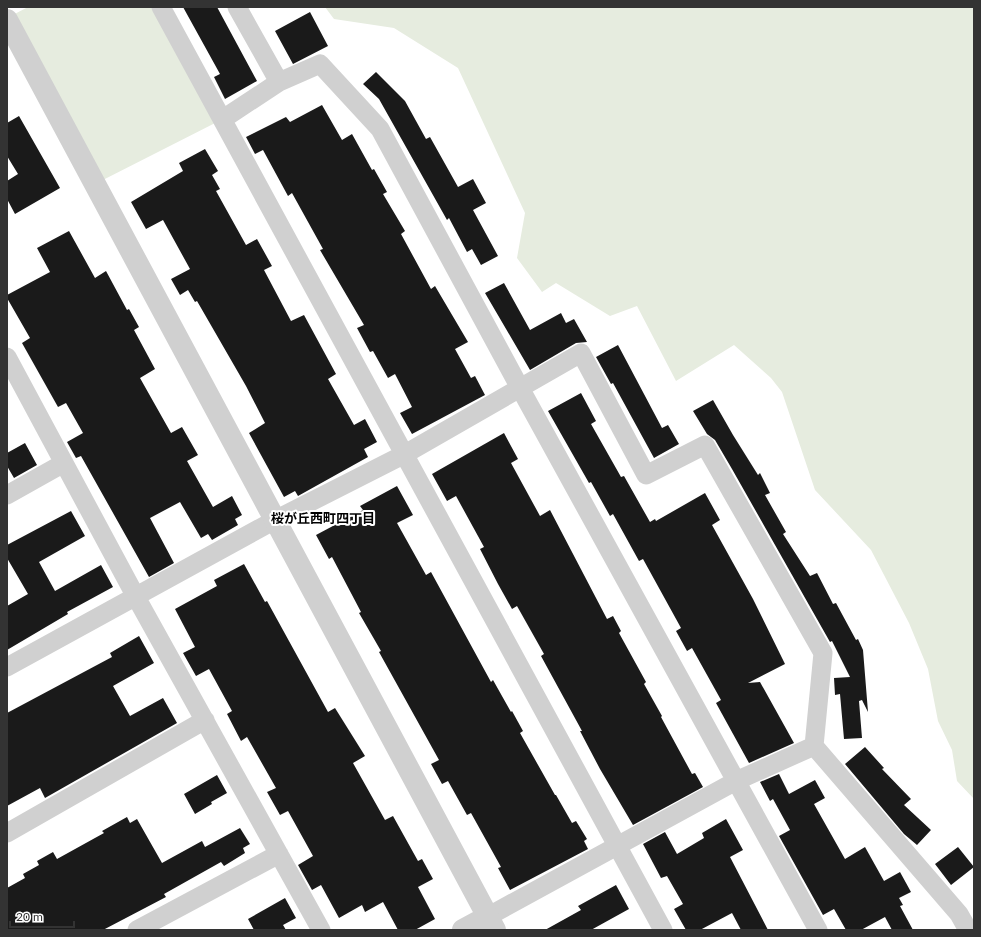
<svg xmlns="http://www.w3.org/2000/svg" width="981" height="937" viewBox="0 0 981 937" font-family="Lato,'Noto Sans JP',sans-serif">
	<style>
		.green { fill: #e6ecdf }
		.building { fill: #1a1a1a }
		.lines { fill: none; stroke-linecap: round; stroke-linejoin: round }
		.minor { stroke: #d0d0d0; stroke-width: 19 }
		.tertiary { stroke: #d0d0d0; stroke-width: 22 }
		.labels { text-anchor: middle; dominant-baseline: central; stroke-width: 4; stroke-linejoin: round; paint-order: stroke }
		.neighbourhood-label { font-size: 13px; font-weight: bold; fill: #000; stroke: #fff }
	</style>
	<rect width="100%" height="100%" fill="#fff"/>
	<!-- green -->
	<path class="green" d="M 28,7 L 161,7 L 223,119 L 95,184 L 7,18 Z
		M 325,7 L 974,7 L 974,799 L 957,781 L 952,750 L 938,721 L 928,669 L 909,623 L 871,550 L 815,490 L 782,392 L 771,378 L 734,345 L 676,381 L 637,306 L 610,316 L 556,283 L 542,292 L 517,258 L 525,213 L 458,68 L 394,28 L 334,19 Z"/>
	<!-- building -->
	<path class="building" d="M 183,7 L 217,7 L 257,81 L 225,99 L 214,77 L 220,74 Z
		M 310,12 L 328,46 L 293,64 L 275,31 Z
		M 376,72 L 405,101 L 426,139 L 430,137 L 458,187 L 473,179 L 486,203 L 473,210 L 498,256 L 481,265 L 472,249 L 467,252 L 449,218 L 447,220 L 379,99 L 363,84 Z
		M 322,105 L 342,140 L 352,134 L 372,170 L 374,169 L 387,192 L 383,194 L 405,231 L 401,234 L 431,289 L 435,286 L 468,342 L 455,349 L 471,378 L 475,376 L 485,395 L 412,434 L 400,413 L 412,407 L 395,374 L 388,378 L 373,351 L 370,352 L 357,328 L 364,325 L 320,250 L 323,249 L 292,193 L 288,196 L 263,150 L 255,154 L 246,137 L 286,117 L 290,122 Z
		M 19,116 L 60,188 L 15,214 L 7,199 L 7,181 L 18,174 L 7,156 L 7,123 Z
		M 205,149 L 218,171 L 212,175 L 220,189 L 216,191 L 246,245 L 257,239 L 272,266 L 264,270 L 291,321 L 304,315 L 336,374 L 328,379 L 354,425 L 365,419 L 377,442 L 364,449 L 368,457 L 298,496 L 295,491 L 284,497 L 249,433 L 265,423 L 246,386 L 197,301 L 195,302 L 188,290 L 180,295 L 171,279 L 190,269 L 163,220 L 146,229 L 131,202 L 183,171 L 179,163 Z
		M 69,231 L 95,278 L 106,271 L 127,310 L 129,309 L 139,327 L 134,330 L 155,369 L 140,378 L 171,433 L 182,427 L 198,455 L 187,461 L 213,507 L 232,496 L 242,515 L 235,519 L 238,525 L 212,540 L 208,534 L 201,538 L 180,502 L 150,518 L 174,563 L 149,577 L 81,456 L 76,458 L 67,442 L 83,433 L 66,403 L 58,407 L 22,343 L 30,338 L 7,298 L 7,295 L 50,272 L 37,248 Z
		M 504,283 L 530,330 L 561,313 L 566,323 L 574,319 L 587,342 L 576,343 L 530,370 L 485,293 Z
		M 618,345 L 662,428 L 668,425 L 679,444 L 654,458 L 613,383 L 611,384 L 596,357 Z
		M 581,393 L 596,421 L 591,424 L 621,477 L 624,476 L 650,522 L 655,519 L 656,521 L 705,493 L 720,520 L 712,525 L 753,599 L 785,664 L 748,683 L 760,682 L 794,743 L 749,763 L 716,703 L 721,700 L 692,648 L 687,651 L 676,631 L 681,628 L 643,559 L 639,561 L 613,514 L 610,516 L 591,482 L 589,483 L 548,411 Z
		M 713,400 L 733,435 L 758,475 L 760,473 L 770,493 L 765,495 L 786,532 L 783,534 L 810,576 L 817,573 L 833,604 L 836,603 L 856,640 L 858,639 L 863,650 L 868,712 L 862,700 L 859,701 L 862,738 L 844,739 L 840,694 L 835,695 L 834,678 L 850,677 L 832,641 L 830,642 L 732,469 L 715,440 L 707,434 L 693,411 Z
		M 504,433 L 518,459 L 511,463 L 540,516 L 550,510 L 607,619 L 613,616 L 621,631 L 619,633 L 646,682 L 644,684 L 662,716 L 661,717 L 692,774 L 695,773 L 703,787 L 633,825 L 600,769 L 580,731 L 582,731 L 541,656 L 544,654 L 517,606 L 512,609 L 498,584 L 480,549 L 484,547 L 456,496 L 447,501 L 432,474 Z
		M 25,443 L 37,465 L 14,478 L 7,466 L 7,453 Z
		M 397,486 L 413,515 L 397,523 L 426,575 L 431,572 L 491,682 L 493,680 L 511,712 L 512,711 L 523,731 L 520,733 L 555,795 L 556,795 L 572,823 L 576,821 L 587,839 L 584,841 L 588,849 L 510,890 L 498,868 L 501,867 L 471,813 L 467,815 L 448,781 L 442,784 L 431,764 L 439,760 L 379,652 L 381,651 L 359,613 L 361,612 L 332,557 L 329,559 L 316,535 L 363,510 L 360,506 Z
		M 71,511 L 85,536 L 39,562 L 55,591 L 101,565 L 113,587 L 67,612 L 68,614 L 7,650 L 7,606 L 28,594 L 7,558 L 7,545 Z
		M 244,564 L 265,602 L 267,601 L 328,712 L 335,708 L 365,756 L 353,763 L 385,820 L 393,816 L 418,861 L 422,859 L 433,879 L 418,887 L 435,919 L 415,930 L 398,930 L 383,902 L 365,912 L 362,905 L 339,918 L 321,885 L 312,890 L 298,865 L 313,856 L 288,811 L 280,815 L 267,792 L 276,788 L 247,737 L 241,741 L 227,714 L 232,711 L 209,669 L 196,676 L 183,653 L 195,647 L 175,609 L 217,586 L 214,580 Z
		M 139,636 L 154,663 L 113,686 L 130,716 L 163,698 L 177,723 L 45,798 L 40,788 L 7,806 L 7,713 L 112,657 L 110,653 Z
		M 865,747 L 884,768 L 882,769 L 911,799 L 904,805 L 931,830 L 917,845 L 904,834 L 845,764 Z
		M 779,774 L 789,794 L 815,780 L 825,798 L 814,804 L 845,859 L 865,847 L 884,881 L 900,872 L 911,892 L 899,898 L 903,905 L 900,906 L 913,930 L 892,930 L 885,917 L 861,930 L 846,930 L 834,909 L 823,915 L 779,836 L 790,830 L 773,799 L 770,801 L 760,782 Z
		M 217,775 L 227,793 L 211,802 L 212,804 L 195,814 L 184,794 Z
		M 127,817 L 130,823 L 137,819 L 162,863 L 202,841 L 205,847 L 240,828 L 250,844 L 243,848 L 245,853 L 224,866 L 221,862 L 164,894 L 166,897 L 103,930 L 7,930 L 7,888 L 25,878 L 23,874 L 39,865 L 37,861 L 53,852 L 57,859 L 104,833 L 102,831 Z
		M 726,819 L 743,850 L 730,857 L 768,930 L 741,930 L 732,913 L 700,930 L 686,930 L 674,909 L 683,904 L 667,876 L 661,878 L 643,844 L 665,832 L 677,854 L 704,838 L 702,833 Z
		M 958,847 L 974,867 L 951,885 L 935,864 Z
		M 616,885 L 629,909 L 591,930 L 545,930 L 581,910 L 578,906 Z
		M 285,898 L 296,918 L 283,925 L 286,930 L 254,930 L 248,919 Z"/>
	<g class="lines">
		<!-- minor -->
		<path class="minor" d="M 161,7 L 663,930
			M 237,7 L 279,82
			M 223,119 L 279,82 L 320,64 L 380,129 L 520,388 L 818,930
			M 7,357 L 136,597 L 321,930
			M 7,495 L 64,463
			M 7,667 L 275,520 L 405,454 L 581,353 L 646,475 L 705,445 L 823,653 L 814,746 L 959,914 L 968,930
			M 7,833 L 205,720
			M 487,917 L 736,781 L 814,746
			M 137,930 L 279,854"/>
		<!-- tertiary -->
		<path class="tertiary" d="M 7,20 L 495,930
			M 463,930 L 487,917"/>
	</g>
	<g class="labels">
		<!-- neighbourhood labels -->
		<g class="neighbourhood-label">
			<text x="323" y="518">桜が丘西町四丁目</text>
		</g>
	</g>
	<!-- border -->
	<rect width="981" height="937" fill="none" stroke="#333333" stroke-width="16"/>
	<!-- scale -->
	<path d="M10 921v6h64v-6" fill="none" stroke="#333333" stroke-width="2"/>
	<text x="16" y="921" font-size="12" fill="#333333" stroke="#ffffff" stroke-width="3" paint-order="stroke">20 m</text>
</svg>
